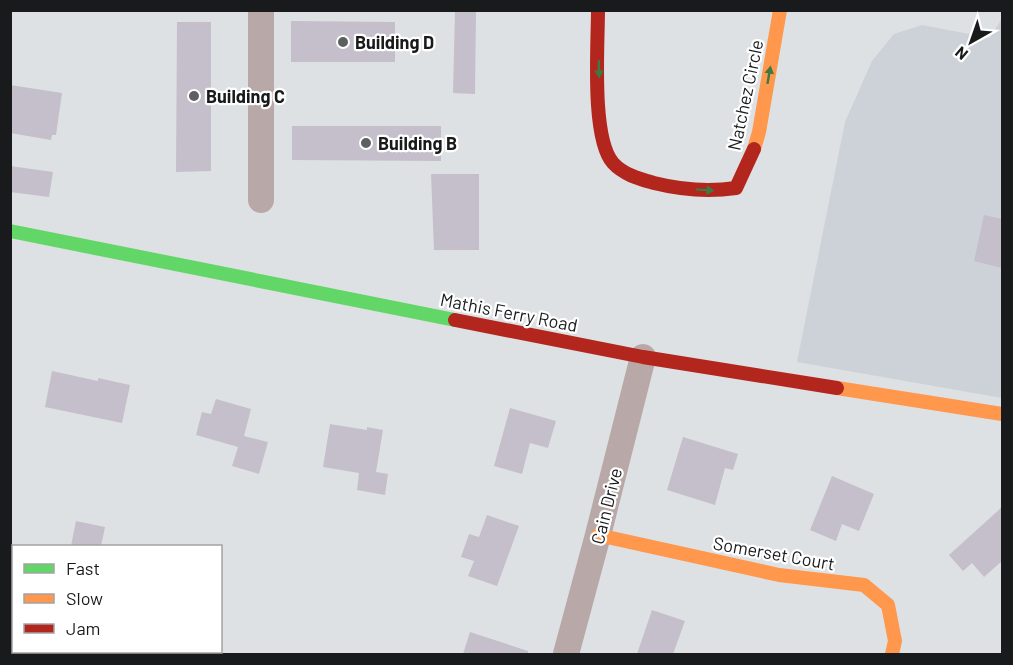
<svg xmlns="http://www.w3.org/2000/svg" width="1013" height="665" viewBox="0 0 1013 665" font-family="Barlow,sans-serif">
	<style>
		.built { fill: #ccd2d8 }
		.building { fill: #c4bfcb }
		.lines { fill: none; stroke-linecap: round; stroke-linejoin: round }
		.street { stroke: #b8a8a7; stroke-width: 26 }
		.fast { stroke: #63d668; stroke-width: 14 }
		.slow { stroke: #ff974d; stroke-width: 14 }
		.jam { stroke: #b3261e; stroke-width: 14 }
		.oneway { fill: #3e7842 }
		.poi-dot { fill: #5d6061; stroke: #fff; stroke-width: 2 }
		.labels { text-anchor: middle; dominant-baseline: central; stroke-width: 4.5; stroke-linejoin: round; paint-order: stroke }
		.poi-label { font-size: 18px; font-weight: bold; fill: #181a1b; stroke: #fff; text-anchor: start }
		.street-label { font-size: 18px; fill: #181a1b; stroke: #fff }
	</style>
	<rect width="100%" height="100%" fill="#dee1e3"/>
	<!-- built -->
	<path class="built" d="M 1002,18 L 1002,398 L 797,362 L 845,122 L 872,61 L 894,34 L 922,25 L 990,38 Z"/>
	<!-- building -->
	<path class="building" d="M 455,10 L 476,10 L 475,94 L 453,93 Z
		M 291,21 L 395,22 L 395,62 L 291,62 Z
		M 177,22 L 211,22 L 211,171 L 176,172 Z
		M 10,85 L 62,93 L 56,135 L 52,135 L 51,140 L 10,133 Z
		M 292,126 L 441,126 L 441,161 L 292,160 Z
		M 10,166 L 53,172 L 49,197 L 10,192 Z
		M 431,174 L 479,174 L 479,250 L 434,250 Z
		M 984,215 L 1002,219 L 1002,268 L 974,261 Z
		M 52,371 L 98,381 L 98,378 L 130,385 L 122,423 L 45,407 Z
		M 216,399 L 251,409 L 244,436 L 268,442 L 259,474 L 232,466 L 238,447 L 196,435 L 202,412 L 211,414 Z
		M 510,408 L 556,421 L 548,448 L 530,443 L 522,474 L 494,466 Z
		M 330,424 L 367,430 L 367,427 L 383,430 L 376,472 L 388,474 L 385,495 L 357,490 L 359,473 L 323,467 Z
		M 683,437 L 738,454 L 733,470 L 725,468 L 715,505 L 667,490 Z
		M 832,476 L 874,494 L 859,531 L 842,524 L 836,541 L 810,530 Z
		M 1002,507 L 1002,561 L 984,577 L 972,563 L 963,571 L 949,555 Z
		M 487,515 L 519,526 L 497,586 L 468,576 L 474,561 L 461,557 L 469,534 L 479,537 Z
		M 76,521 L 105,527 L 101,546 L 71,546 Z
		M 652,610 L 685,621 L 673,654 L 637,654 Z
		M 470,632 L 528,651 L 528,654 L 463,654 Z"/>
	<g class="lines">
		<!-- street -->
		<path class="street" d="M 261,10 L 261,200
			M 566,654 L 598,535 L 643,357"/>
		<!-- fast -->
		<path class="fast" d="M 10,231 L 455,320"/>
		<!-- slow -->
		<path class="slow" d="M 754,149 L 759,132 L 780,10
			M 837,388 L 1002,414
			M 598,535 L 779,575 L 864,585 L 888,605 L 895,641 L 892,654"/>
		<!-- jam -->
		<path class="jam" d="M 598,10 C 598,45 591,138 613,163 C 624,175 640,179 654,183 C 682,190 708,192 736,188 L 754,149
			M 455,320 L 643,357 L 837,388"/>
	</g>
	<!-- one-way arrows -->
	<defs><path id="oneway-solid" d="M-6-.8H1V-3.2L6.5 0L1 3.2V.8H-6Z" transform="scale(1.5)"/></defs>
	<g class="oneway">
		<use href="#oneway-solid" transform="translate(599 69) rotate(89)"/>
		<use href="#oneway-solid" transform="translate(769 75) rotate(-80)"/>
		<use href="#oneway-solid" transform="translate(705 190) rotate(4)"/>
	</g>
	<!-- markers -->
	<g class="poi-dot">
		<circle cx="343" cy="42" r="6"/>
		<circle cx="194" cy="96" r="6"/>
		<circle cx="366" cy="143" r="6"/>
	</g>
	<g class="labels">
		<!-- poi labels -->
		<g class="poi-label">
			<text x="355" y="42">Building D</text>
			<text x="206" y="96">Building C</text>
			<text x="378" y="143">Building B</text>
		</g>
		<!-- street labels -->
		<g class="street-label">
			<text transform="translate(745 95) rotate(-78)">Natchez Circle</text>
			<text transform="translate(509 312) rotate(11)">Mathis Ferry Road</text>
			<text transform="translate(606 506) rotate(-76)">Cain Drive</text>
			<text transform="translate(774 553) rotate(10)">Somerset Court</text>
		</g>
	</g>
	<!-- border -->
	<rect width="1013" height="665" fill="none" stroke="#181a1b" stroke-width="24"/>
	<!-- legend -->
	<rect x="12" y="545" width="210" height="108" fill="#ffffff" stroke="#a3a3a4" stroke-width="1.5"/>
	<rect x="24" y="564" width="30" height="9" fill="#63d668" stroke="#a3a3a4" stroke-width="1.5"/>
	<text x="66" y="575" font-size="18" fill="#181a1b">Fast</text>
	<rect x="24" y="594" width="30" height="9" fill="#ff974d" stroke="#a3a3a4" stroke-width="1.5"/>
	<text x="66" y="605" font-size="18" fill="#181a1b">Slow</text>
	<rect x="24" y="624" width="30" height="9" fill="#b3261e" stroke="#a3a3a4" stroke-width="1.5"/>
	<text x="66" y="635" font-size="18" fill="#181a1b">Jam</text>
	<!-- north arrow -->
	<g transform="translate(971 42) rotate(220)" stroke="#ffffff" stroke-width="4.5" paint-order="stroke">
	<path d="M0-4.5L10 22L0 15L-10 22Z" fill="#181a1b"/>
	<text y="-9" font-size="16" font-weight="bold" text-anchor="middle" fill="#181a1b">N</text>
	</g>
</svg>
